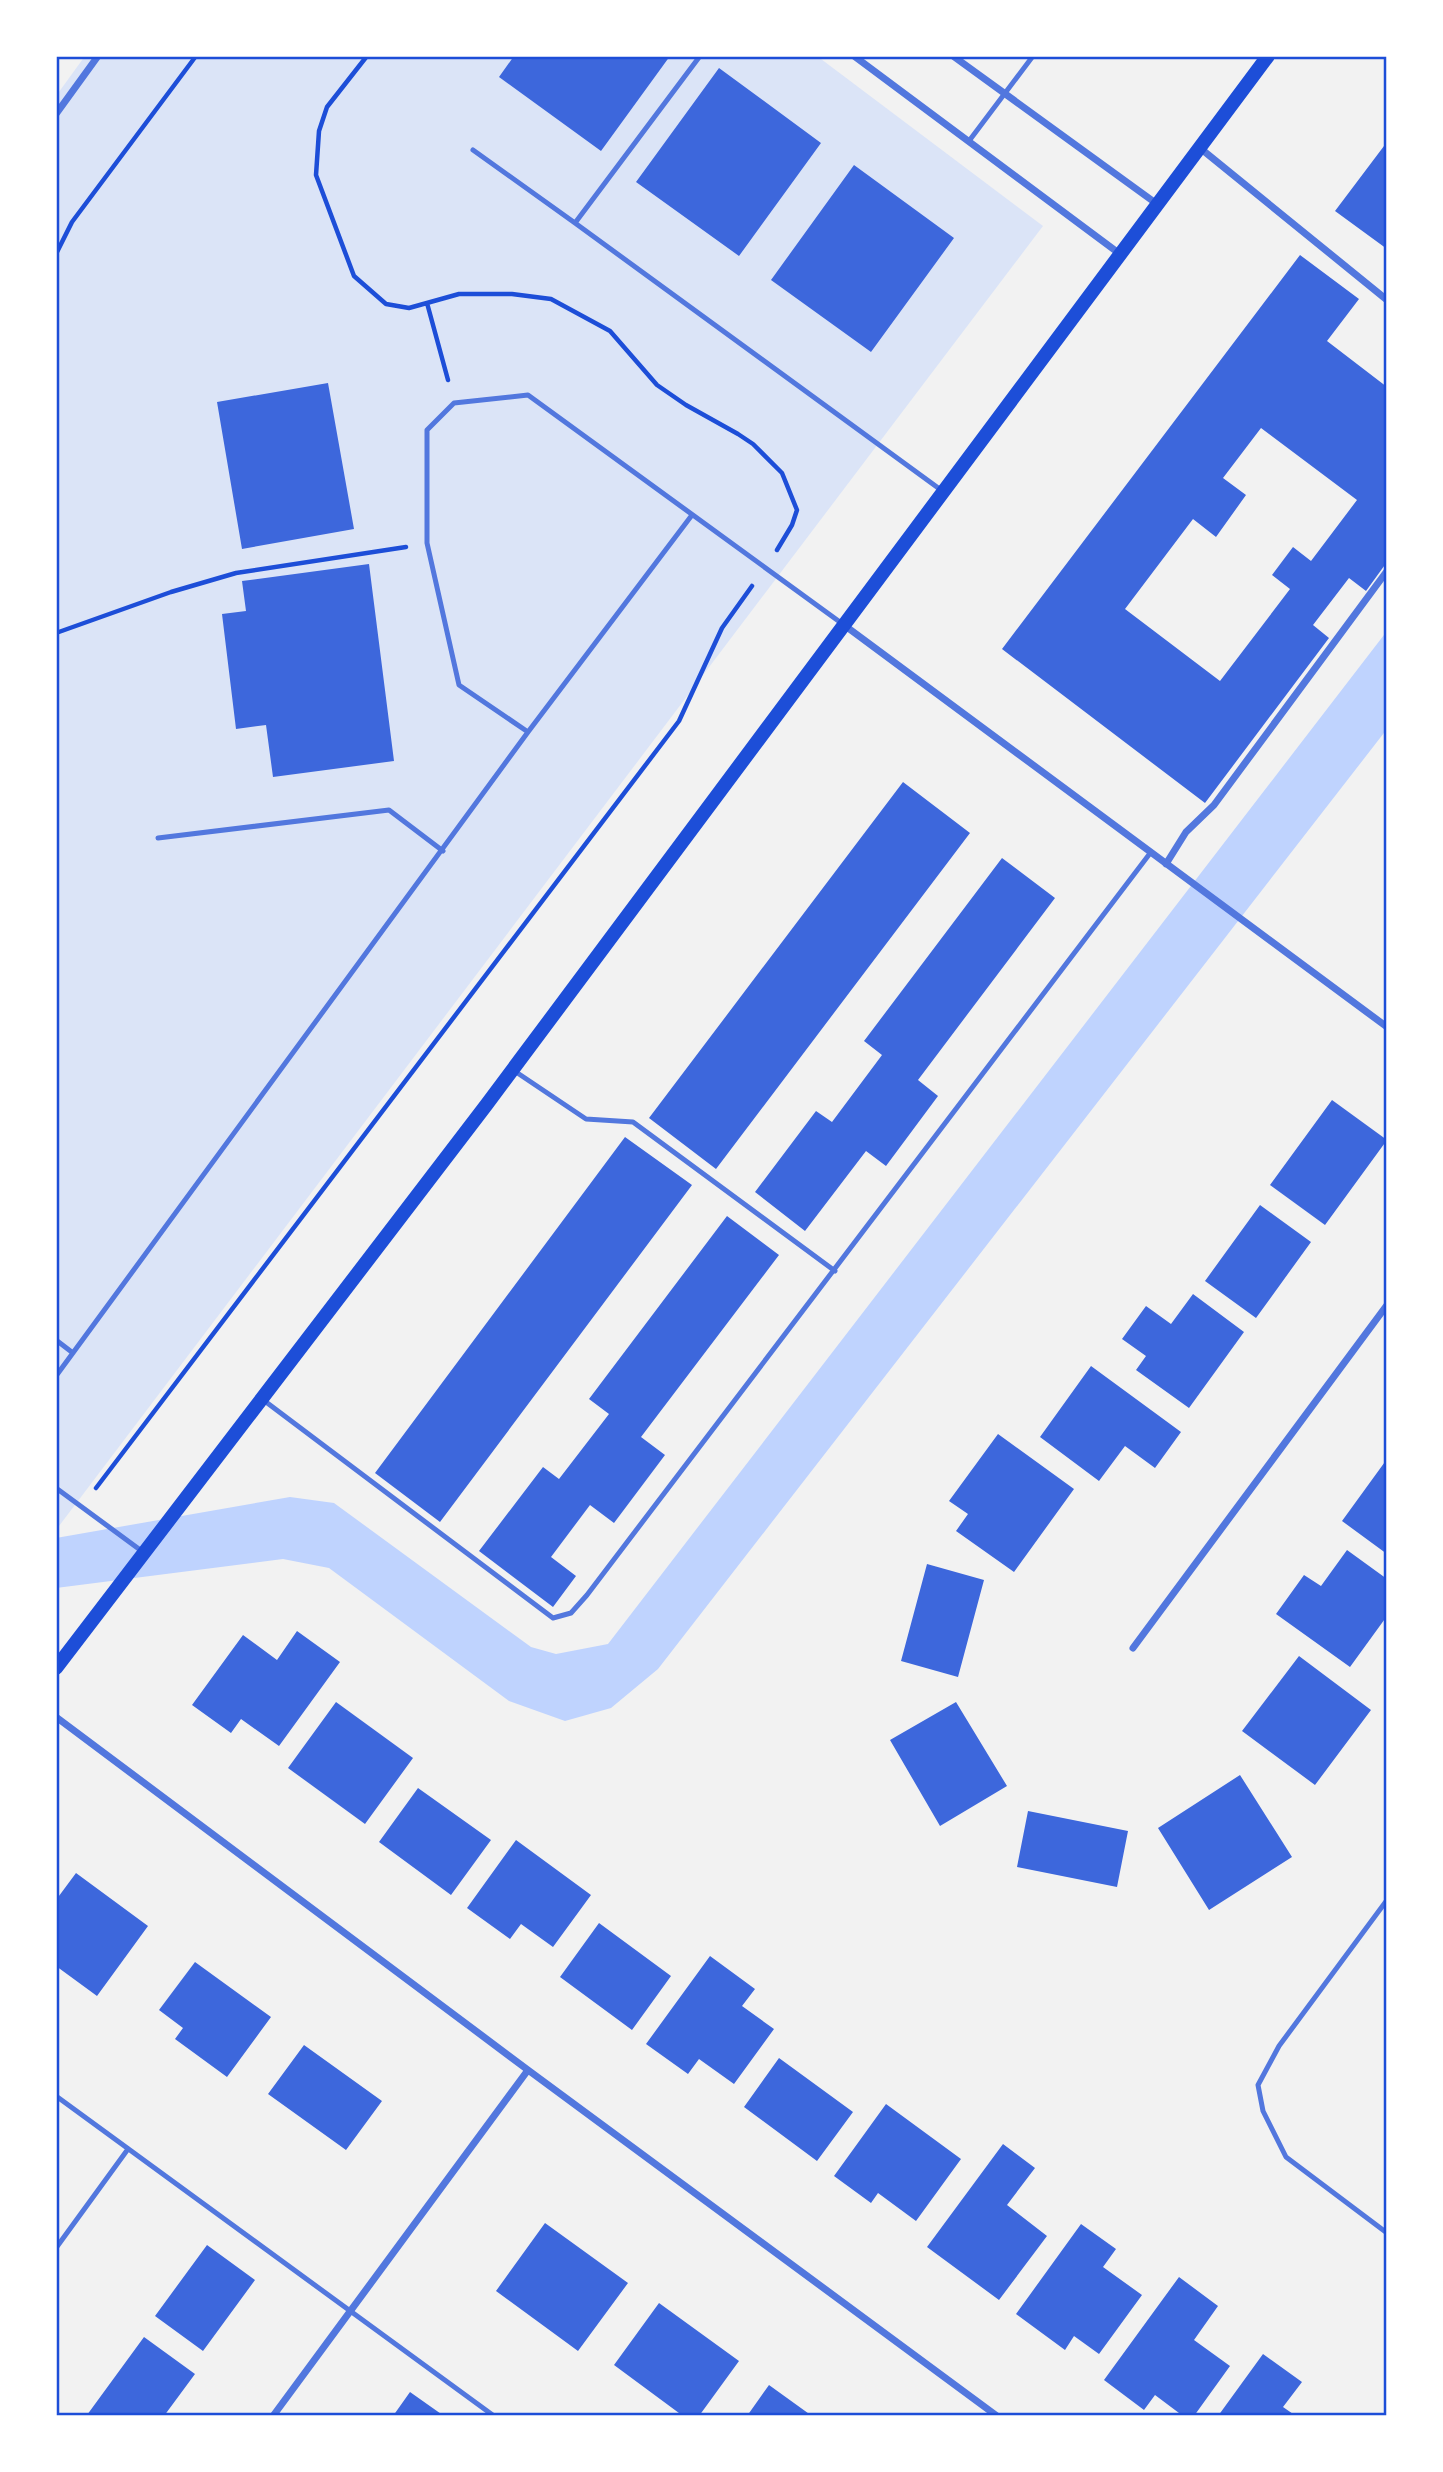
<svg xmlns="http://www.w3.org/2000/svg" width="1443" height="2472" viewBox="0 0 1443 2472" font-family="Commissioner,sans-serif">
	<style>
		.green { fill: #dbe4f7 }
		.water { fill: #bfd3fe }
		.building { fill: #3d67dc; fill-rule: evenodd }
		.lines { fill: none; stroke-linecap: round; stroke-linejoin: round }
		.path { stroke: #1d4ed8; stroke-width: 4.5 }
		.service { stroke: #5277de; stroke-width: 5 }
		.minor { stroke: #5277de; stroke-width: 7 }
		.secondary { stroke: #1d4ed8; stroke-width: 14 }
		.neatline { fill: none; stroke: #1d4ed8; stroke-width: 2.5 }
	</style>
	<rect width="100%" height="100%" fill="#f2f2f2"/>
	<!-- green -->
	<path class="green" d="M 85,56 L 817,56 L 1043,226 L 56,1530 L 56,96 Z"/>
	<!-- water -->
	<path class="water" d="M 1387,631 L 1387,729 L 658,1669 L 611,1708 L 565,1721 L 509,1701 L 329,1568 L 283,1559 L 56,1588 L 56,1538 L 290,1497 L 334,1503 L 531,1647 L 556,1654 L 608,1644 Z"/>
	<!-- building -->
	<path class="building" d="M 514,56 L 670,56 L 601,151 L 499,77 Z
		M 719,68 L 821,143 L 739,256 L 636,182 Z
		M 1387,142 L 1387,249 L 1335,211 Z
		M 854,165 L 954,238 L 871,352 L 771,280 Z
		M 1300,255 L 1359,299 L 1327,341 L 1387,387 L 1387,562 L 1366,591 L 1349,578 L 1313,625 L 1329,638 L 1205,803 L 1002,649 ZM 1261,428 L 1357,500 L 1311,561 L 1293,547 L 1272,575 L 1290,589 L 1220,681 L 1125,609 L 1193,519 L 1216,537 L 1246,495 L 1223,478 Z
		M 328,383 L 354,529 L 242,549 L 217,402 Z
		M 369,564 L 394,761 L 273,777 L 266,725 L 236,729 L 222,614 L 246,611 L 242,581 Z
		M 903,782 L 970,833 L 716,1169 L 649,1118 Z
		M 1002,858 L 1055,898 L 918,1080 L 938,1096 L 886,1166 L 866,1151 L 805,1231 L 755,1192 L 816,1111 L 832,1122 L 882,1055 L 864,1041 Z
		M 1332,1100 L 1387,1140 L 1325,1225 L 1270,1185 Z
		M 625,1137 L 692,1185 L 440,1522 L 375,1473 Z
		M 1260,1205 L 1311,1242 L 1256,1318 L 1205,1281 Z
		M 727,1216 L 779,1255 L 641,1437 L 665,1455 L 614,1523 L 590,1505 L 551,1557 L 576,1576 L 553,1607 L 479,1551 L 543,1467 L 559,1479 L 609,1414 L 589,1399 Z
		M 1193,1294 L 1244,1332 L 1189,1408 L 1136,1370 L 1146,1356 L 1122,1339 L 1146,1306 L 1171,1324 Z
		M 1091,1366 L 1181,1432 L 1155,1468 L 1125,1446 L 1099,1481 L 1040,1437 Z
		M 998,1434 L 1074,1489 L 1014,1572 L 956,1531 L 968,1514 L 949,1501 Z
		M 1387,1459 L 1387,1554 L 1342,1521 Z
		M 1347,1550 L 1387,1579 L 1387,1616 L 1350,1667 L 1276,1614 L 1304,1575 L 1321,1586 Z
		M 927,1564 L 984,1580 L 958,1677 L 901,1661 Z
		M 297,1631 L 340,1662 L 279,1746 L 241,1719 L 231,1733 L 192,1705 L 243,1635 L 277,1660 Z
		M 1299,1656 L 1371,1710 L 1315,1785 L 1242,1731 Z
		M 336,1702 L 413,1758 L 365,1824 L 288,1768 Z
		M 956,1702 L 1007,1786 L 940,1826 L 890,1740 Z
		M 1240,1775 L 1292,1857 L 1209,1910 L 1158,1828 Z
		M 418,1788 L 491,1840 L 451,1895 L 379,1842 Z
		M 1028,1811 L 1128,1831 L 1117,1887 L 1017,1867 Z
		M 516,1840 L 591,1895 L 553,1947 L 521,1924 L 510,1939 L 467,1908 Z
		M 76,1873 L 148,1926 L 97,1996 L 56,1966 L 56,1900 Z
		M 599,1923 L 671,1976 L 632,2030 L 560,1977 Z
		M 710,1956 L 755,1989 L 742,2006 L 774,2029 L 734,2084 L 699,2059 L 688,2074 L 646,2044 Z
		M 195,1962 L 271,2017 L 227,2077 L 175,2039 L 183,2028 L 159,2010 Z
		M 304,2045 L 382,2101 L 346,2150 L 268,2094 Z
		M 779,2058 L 853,2112 L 817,2161 L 744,2107 Z
		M 886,2104 L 961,2159 L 916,2221 L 878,2193 L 871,2203 L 834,2176 Z
		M 1003,2144 L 1035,2168 L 1007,2205 L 1047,2236 L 999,2300 L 927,2247 Z
		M 545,2223 L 628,2283 L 578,2351 L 496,2291 Z
		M 1081,2224 L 1116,2249 L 1103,2267 L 1142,2295 L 1099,2354 L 1074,2336 L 1065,2350 L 1016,2314 Z
		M 207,2245 L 255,2280 L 203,2351 L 155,2316 Z
		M 1179,2277 L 1218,2306 L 1194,2340 L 1230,2366 L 1194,2416 L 1183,2416 L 1155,2395 L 1144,2410 L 1104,2380 Z
		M 659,2303 L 739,2361 L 699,2416 L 683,2416 L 614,2365 Z
		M 144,2337 L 195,2374 L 164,2416 L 89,2416 L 87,2415 Z
		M 1263,2354 L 1302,2382 L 1283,2407 L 1296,2416 L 1218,2416 Z
		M 769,2385 L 812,2416 L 747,2416 Z
		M 410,2392 L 444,2416 L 393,2416 Z"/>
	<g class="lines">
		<!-- path -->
		<path class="path" d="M 367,56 L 327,107 L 319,131 L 316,175 L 354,276 L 386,304 L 409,308 L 459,294 L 512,294 L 551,299 L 610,331 L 657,385 L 686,405 L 738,434 L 753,444 L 782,473 L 797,510 L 792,525 L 777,550
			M 56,254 L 72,222 L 196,56
			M 427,303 L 448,380
			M 56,633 L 171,592 L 236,573 L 406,547
			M 96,1488 L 679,721 L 722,628 L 752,586"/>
		<!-- service -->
		<path class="service" d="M 700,56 L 575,223 L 941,490
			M 969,141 L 1033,56
			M 473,150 L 575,223
			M 692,515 L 528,732 L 459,685 L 427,543 L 427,430 L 454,403 L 528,395 L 844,625
			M 158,838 L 389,810 L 443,851
			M 513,1070 L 586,1119 L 633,1122 L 835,1271
			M 56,1340 L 73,1353
			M 56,1376 L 528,732
			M 262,1399 L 553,1618 L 571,1613 L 587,1595 L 1151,852
			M 56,1488 L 143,1552
			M 1387,1900 L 1279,2046 L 1258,2085 L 1263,2111 L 1286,2157 L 1387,2233
			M 56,2096 L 494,2416
			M 56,2248 L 128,2149"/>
		<!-- minor -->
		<path class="minor" d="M 854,56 L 1120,254
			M 953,56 L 1157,204
			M 56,114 L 98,56
			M 1200,148 L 1387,300
			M 844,625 L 1387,1027
			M 1166,864 L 1186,832 L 1214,805 L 1387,571
			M 1133,1648 L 1387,1305
			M 56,1717 L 528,2070 L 997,2416
			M 273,2416 L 528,2070"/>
		<!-- secondary -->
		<path class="secondary" d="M 56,1668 L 487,1104 L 1268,56"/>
	</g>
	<!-- border -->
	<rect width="1443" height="2472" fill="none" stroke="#ffffff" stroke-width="116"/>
	<rect x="58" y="58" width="1327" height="2356" class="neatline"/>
</svg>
